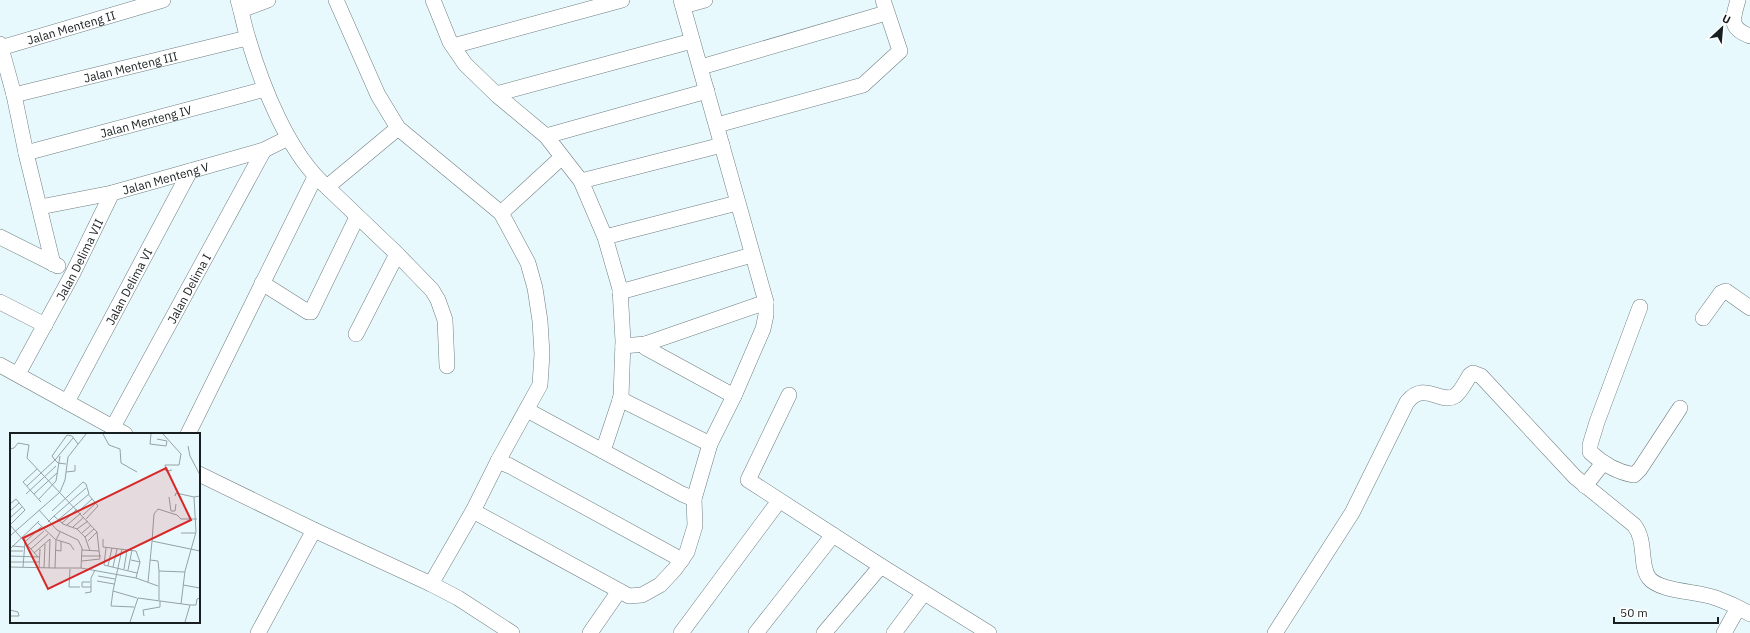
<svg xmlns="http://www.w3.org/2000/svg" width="1750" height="633" viewBox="0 0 1750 633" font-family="'IBM Plex Sans',sans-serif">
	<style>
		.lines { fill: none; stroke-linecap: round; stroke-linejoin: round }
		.street-casing { stroke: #6f7e82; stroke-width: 16 }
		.street { stroke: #fff; stroke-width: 15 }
		.labels { text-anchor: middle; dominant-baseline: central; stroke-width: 3; stroke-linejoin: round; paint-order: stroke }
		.street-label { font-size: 12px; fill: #191f20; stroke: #fff }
		.inset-road { fill: none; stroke: #95a2a5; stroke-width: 1 }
		.view { fill: #d62828; fill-opacity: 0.15; stroke: #d62828; stroke-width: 2 }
		.inset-edge { fill: none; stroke: #191f20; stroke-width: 2 }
	</style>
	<rect width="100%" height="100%" fill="#e8f9fd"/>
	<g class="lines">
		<defs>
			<g id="street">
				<path d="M 238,0 C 242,13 244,26 248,38 C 262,86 289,155 327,187 L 398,128"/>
				<path d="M 336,0 L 378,95 L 398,128 L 501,213 L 506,222 L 528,263 L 535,288 L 540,321 L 542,354 L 540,385 L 498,461 L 473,511 L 431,584 L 458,598 L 512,633"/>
				<path d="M 433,0 L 450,42 L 465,64 L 498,96 L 546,136 L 581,181 L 605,237 L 620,289 L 623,341 L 621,397 L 603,451"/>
				<path d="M 1738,0 C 1733,18 1728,28 1750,36"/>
				<path d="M 683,6 L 705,0"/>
				<path d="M 241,10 L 268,0"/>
				<path d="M 0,44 L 14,95 L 26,153 L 53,264"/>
				<path d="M 453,46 L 622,0"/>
				<path id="s1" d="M 0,48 L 163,0"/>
				<path d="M 701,67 L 886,13"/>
				<path d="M 496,94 L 692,41"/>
				<path id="s2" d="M 14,95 L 247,38"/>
				<path d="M 717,125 L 863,85 L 900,51 L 883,0"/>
				<path d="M 546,136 L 707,91"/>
				<path id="s3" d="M 26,153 L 265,89"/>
				<path d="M 581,181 L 722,145"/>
				<path d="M 327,187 L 397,254 L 432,290 L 438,300 L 445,320 L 447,366"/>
				<path id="s4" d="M 40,207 L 112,193 L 190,171 L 264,150 L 288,138"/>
				<path d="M 501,213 L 562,157"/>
				<path d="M 0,237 L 58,266"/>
				<path d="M 605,237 L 737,203"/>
				<path d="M 262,283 L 308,312 L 311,312 L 357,217"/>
				<path d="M 620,292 L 752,255"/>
				<path d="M 0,302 L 45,325"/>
				<path d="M 1640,307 L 1597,422 L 1590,445 L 1590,452 C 1603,464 1616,472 1634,475 L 1640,469 L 1680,408"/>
				<path d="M 1703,318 L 1721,293 L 1726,291 L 1750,308"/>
				<path d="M 356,334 L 397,254"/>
				<path d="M 645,344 L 646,348 L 734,396"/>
				<path d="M 623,346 L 645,344 L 766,302"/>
				<path d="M 0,365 L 125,434"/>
				<path id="s5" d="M 18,374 L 73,273 L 112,193"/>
				<path d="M 789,395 L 748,480 L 881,566 L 989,633"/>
				<path d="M 620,399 L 710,444"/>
				<path id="s6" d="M 67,402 L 190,171"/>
				<path d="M 527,410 L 682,494 L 694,499"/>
				<path id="s7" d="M 113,427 L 264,150"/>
				<path d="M 188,434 L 315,177"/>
				<path d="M 498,461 L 510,466 L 682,560"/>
				<path d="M 199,474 L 314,530 L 431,584"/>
				<path d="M 1585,486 L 1603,463"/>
				<path d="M 473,511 L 629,596 L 642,595 L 660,585 L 675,569 L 687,552 L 695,526 L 694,499 L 710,444 L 734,396 L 763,329 L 766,315 L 766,302 L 681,0"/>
				<path d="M 258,633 L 314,530"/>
				<path d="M 590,633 L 619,591"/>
				<path d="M 681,633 L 779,501"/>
				<path d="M 756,633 L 833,535"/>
				<path d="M 824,633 L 881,566"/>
				<path d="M 894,633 L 924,593"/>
				<path d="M 1275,633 L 1352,513 L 1407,402 C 1425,380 1440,405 1455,396 C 1461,392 1466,381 1470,375 L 1473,373 L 1481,376 L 1575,477 L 1634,525 C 1647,541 1639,565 1649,578 C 1660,592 1699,591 1716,598 C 1727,602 1740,608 1750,614"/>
				<path d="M 1724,633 L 1738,608"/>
			</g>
		</defs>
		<!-- street casing -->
		<use href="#street" class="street-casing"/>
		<!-- street -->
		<use href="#street" class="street"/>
	</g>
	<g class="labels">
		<!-- street labels -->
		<g class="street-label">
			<text stroke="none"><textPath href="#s1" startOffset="74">Jalan Menteng II</textPath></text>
			<text stroke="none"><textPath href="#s2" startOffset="120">Jalan Menteng III</textPath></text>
			<text stroke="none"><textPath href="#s3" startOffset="124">Jalan Menteng IV</textPath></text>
			<text stroke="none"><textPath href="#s4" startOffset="129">Jalan Menteng V</textPath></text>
			<text stroke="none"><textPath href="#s5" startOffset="130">Jalan Delima VII</textPath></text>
			<text stroke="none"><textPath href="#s6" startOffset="131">Jalan Delima VI</textPath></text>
			<text stroke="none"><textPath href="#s7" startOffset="158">Jalan Delima I</textPath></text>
		</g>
	</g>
	<!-- overview -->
	<g transform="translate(10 433)">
		<rect width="190" height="190" fill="#e8f9fd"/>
		<path class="inset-road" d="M 93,1 L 99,12 L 110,16 L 111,30 L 127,39M 141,1 L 140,11 L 156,13 L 157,8 L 147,6M 153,1 L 171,21 L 169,32 L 155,32 L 156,38 L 162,37M 63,5 L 45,27 L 42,23 L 57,2 L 62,3 L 68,11M 178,13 L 180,23 L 190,42M 0,16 L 4,15 L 8,10 L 19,12 L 17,25 L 87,99 L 90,126 L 72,128M 27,36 L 13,49 L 31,69M 56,39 L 65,38 L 65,32M 17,53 L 45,27 L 48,30 L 56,31M 16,61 L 46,33M 24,61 L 47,40M 165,63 L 166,60 L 184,64M 159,64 L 161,78 L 165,78 L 166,71M 29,66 L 46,48 L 50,23M 0,71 L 6,66 L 15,77 L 0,92M 29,77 L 47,97 L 68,107 L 72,115 L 71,135 L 126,145 L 148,153M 0,78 L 9,70M 42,78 L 73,49 L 76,51 L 79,61 L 48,87M 69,78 L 82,66M 73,82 L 86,70M 44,83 L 76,55M 0,85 L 12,74M 76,86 L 88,73 L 78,61M 187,86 L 171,86 L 167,82 L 148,76 L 144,81 L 142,108 L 190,118M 27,89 L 46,107 L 50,99M 38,89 L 44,83 L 53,91 L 67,96 L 75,104 L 80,118M 52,90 L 67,76M 0,92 L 28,124M 57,92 L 71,80M 63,94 L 74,84M 67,96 L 78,88M 72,100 L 81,92M 171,100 L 185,100M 0,103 L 50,59 L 55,47 L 58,24 L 76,1M 75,104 L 84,96M 93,106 L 93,114 L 126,118 L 130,129 L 121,127M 47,107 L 60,111 L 64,117M 78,108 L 87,99M 18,112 L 34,98M 2,113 L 14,114M 96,115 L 94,132 L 127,140M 0,116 L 29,88M 21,116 L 38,101M 112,116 L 103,158 L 127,165M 45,117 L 51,118 L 51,108M 72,117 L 89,118M 0,118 L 13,118M 24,120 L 40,106M 0,123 L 30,124M 72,123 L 91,123M 140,127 L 148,128 L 149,138M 0,129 L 29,129M 98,133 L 102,115M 0,134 L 45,135 L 46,107M 13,134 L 15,109 L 31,94M 103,134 L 107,116M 29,135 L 30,116M 34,135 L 35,111M 39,135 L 40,106M 45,135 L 71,135M 60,136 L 59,154 L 70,154M 114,136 L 117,117M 118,137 L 122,117M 88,143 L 105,146M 126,145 L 130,129M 87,148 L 104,151M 80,149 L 72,149 L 72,154 L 81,154M 138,149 L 142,108M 173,152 L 190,155M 103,158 L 101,173 L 124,174M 75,160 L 81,159 L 81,145 L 85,137M 149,167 L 149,138 L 175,139M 171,171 L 175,138 L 186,99 L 184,64 L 190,63M 0,177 L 8,179 L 9,183 L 0,183M 134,183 L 133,177 L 150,174 L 150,168M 120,189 L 128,165 L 180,172 L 186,172 L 187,166 L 190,165M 175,189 L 180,172"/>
		<path class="view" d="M 156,35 L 181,87 L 38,156 L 13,105 Z"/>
		<rect width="190" height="190" class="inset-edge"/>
	</g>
	<!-- north arrow -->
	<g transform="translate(1722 28) rotate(26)" stroke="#ffffff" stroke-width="3" paint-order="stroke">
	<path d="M0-3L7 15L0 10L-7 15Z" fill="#191f20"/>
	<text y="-6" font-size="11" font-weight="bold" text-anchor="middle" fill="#191f20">U</text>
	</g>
	<!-- scale -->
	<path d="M1614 617v6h104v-6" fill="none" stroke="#191f20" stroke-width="2"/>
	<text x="1620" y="617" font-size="12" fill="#191f20" stroke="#ffffff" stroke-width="3" paint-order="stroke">50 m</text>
</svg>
